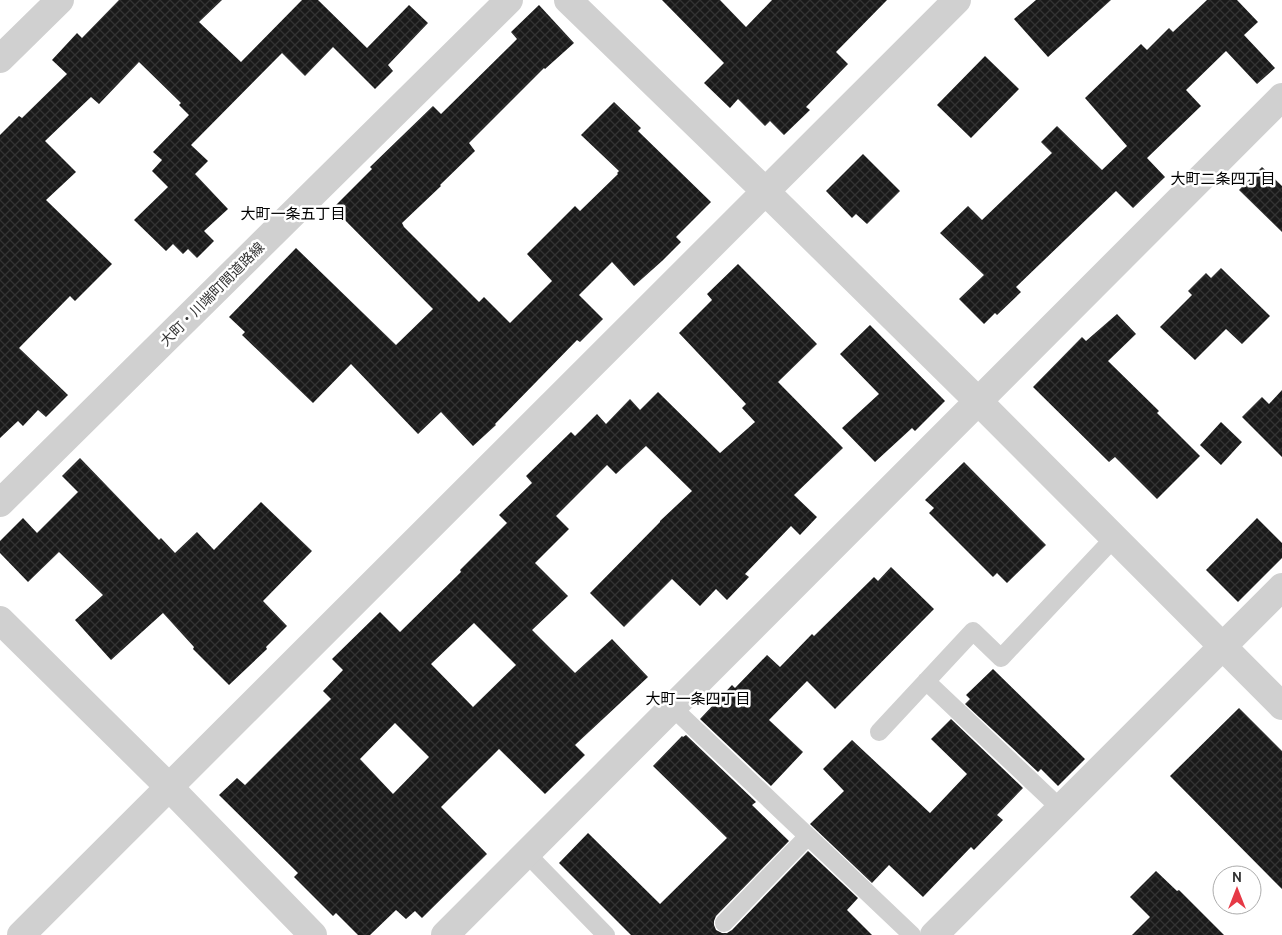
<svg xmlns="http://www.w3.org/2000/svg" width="1282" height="935" viewBox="0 0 1282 935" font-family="Cabin,'Noto Sans JP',sans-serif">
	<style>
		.building { fill: url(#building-cross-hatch); fill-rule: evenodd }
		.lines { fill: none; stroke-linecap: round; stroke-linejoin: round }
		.lane { stroke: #d0d0d0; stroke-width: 18 }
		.street { stroke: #d0d0d0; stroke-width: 28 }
		.labels { text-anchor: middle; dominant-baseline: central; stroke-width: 5; stroke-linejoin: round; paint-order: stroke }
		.street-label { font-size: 14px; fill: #333; stroke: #fff }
		.neighbourhood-label { font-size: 15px; fill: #000; stroke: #fff }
	</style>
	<defs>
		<pattern id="building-cross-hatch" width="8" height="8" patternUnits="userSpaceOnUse" patternTransform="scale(1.25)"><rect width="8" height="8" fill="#1a1a1a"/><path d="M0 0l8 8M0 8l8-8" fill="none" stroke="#333"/></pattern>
	</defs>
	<rect width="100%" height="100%" fill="#fff"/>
	<!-- building -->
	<path class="building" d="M 119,0 L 222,0 L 199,22 L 241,62 L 302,0 L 318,0 L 367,48 L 409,5 L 428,23 L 388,65 L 393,71 L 375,89 L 333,47 L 305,76 L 282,53 L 191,145 L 208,161 L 195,174 L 228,209 L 204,231 L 214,241 L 197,258 L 188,249 L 183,254 L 173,244 L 166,251 L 134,220 L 168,187 L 152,171 L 162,160 L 153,152 L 189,115 L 179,105 L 181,103 L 139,62 L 99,104 L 91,97 L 45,141 L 76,172 L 46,200 L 112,264 L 75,301 L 70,296 L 19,348 L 68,395 L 46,417 L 38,410 L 23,426 L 18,421 L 0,438 L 0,135 L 19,116 L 22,118 L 67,74 L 52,60 L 77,33 L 82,38 Z
		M 662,0 L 720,0 L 746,27 L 772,0 L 887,0 L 836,52 L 848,64 L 806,107 L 810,110 L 784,135 L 770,121 L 765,126 L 738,99 L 730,108 L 704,83 L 724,63 Z
		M 1036,0 L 1111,0 L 1048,57 L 1014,19 Z
		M 1207,0 L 1237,0 L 1258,22 L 1244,35 L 1275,68 L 1257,84 L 1226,51 L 1186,90 L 1201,106 L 1147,158 L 1165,177 L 1133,208 L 1116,191 L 1016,287 L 1021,292 L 997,315 L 995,313 L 984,324 L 959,299 L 984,275 L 940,233 L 968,206 L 982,220 L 1052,153 L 1041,142 L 1057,126 L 1102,170 L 1127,146 L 1085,98 L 1141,44 L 1147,50 L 1169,28 L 1173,32 Z
		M 539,5 L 574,43 L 545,69 L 544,68 L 469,143 L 475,151 L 440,185 L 441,186 L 402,223 L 404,227 L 479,302 L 484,297 L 510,323 L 552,281 L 527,254 L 575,206 L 580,211 L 618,174 L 617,173 L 619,171 L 581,135 L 614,102 L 641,128 L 638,131 L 711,202 L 676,237 L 681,242 L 662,261 L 634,286 L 612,262 L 579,295 L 603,319 L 580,342 L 577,340 L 495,424 L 496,425 L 473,446 L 441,412 L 418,434 L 351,364 L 313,403 L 242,335 L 245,332 L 229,317 L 296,248 L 396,345 L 433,309 L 333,208 L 372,169 L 370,167 L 433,106 L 441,114 L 517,39 L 511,32 Z
		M 985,56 L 1019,89 L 971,138 L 937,105 Z
		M 863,154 L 900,191 L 867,224 L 856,214 L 852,218 L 826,191 Z
		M 1262,167 L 1282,186 L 1282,232 L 1239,190 Z
		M 738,264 L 817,344 L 778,382 L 843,448 L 794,495 L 817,517 L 800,535 L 791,526 L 745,574 L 749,577 L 727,600 L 716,589 L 700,606 L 672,579 L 624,627 L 590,593 L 660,522 L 660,521 L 692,491 L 646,446 L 616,474 L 607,465 L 556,516 L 569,529 L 535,563 L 568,596 L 532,630 L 575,673 L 612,639 L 648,677 L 575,745 L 585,755 L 545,794 L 499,749 L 441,807 L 487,854 L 422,918 L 415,911 L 406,919 L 396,910 L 370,935 L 358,935 L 336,913 L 333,916 L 294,877 L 298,873 L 219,795 L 237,778 L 245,785 L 331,699 L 323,691 L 343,670 L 332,659 L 380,612 L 400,632 L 461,572 L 460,570 L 507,523 L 499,515 L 532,483 L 526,476 L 571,432 L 575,436 L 597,414 L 606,424 L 630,399 L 640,410 L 658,392 L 720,453 L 755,422 L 742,408 L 746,404 L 679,333 L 712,300 L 707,294 ZM 474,623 L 516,665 L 473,707 L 431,664 ZM 395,723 L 429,757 L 393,794 L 360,759 Z
		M 1221,268 L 1270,316 L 1242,344 L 1226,329 L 1195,360 L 1160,327 L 1192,295 L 1188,291 L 1206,273 L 1211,278 Z
		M 1117,314 L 1136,334 L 1108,361 L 1159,411 L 1157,413 L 1200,456 L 1157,499 L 1115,457 L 1109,462 L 1033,387 L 1082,337 L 1086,341 Z
		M 870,325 L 945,401 L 915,431 L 912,428 L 875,462 L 842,428 L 879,394 L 840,354 Z
		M 1282,390 L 1282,457 L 1242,417 L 1262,397 L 1269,404 Z
		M 1221,422 L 1242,442 L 1221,465 L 1200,445 Z
		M 80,458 L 159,540 L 161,538 L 175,553 L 197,532 L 214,550 L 261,502 L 312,551 L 263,601 L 287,626 L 266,647 L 267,649 L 229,685 L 193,649 L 194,647 L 163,613 L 111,660 L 75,620 L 103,595 L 59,552 L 28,582 L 0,553 L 0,541 L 23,518 L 37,533 L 78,492 L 62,476 Z
		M 964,462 L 1046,545 L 1007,583 L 997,573 L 993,577 L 929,513 L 934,508 L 925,500 Z
		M 1257,518 L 1282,543 L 1282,558 L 1238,602 L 1206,570 Z
		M 891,567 L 934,609 L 835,709 L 807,681 L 769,720 L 803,752 L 771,786 L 700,719 L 732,685 L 735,688 L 767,655 L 780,667 L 812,634 L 814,636 L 874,577 L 878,581 Z
		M 993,669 L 1085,759 L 1058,786 L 1041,769 L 1038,772 L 965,704 L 970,699 L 966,695 Z
		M 1239,708 L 1282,751 L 1282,889 L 1170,776 Z
		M 951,719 L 1023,788 L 997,815 L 1003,820 L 974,850 L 971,847 L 923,897 L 889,865 L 872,883 L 810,824 L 844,791 L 823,769 L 852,740 L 930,813 L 967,774 L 931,739 Z
		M 686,735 L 756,802 L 752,805 L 789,841 L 716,916 L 714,921 L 714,925 L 716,930 L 722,933 L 727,933 L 732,930 L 808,851 L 858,898 L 847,910 L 872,935 L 631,935 L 559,863 L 588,833 L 660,904 L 727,838 L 653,766 L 682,736 L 683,737 Z
		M 1156,871 L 1177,891 L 1179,890 L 1224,935 L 1132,935 L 1150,917 L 1130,897 Z"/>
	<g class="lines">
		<!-- lane -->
		<path class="lane" d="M 926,681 L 1060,808
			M 672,707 L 912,935
			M 879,732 L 973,631 L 1001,658 L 1114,538
			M 526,853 L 606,935
			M 724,923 L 808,836"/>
		<!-- street -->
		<path class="street" d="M 568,0 L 765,191 L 978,401 L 1282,706
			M 0,59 L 60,0
			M 0,503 L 509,0
			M 0,620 L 169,787 L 313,935
			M 21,935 L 957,0
			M 445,935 L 1282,97
			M 934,935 L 1282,587"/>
	</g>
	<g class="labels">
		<!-- street labels -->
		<g class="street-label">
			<text transform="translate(212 294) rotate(-45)">大町・川端町間道路線</text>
		</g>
		<!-- neighbourhood labels -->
		<g class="neighbourhood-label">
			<text x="1223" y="179">大町二条四丁目</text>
			<text x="293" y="214">大町一条五丁目</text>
			<text x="698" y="699">大町一条四丁目</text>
		</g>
	</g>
	<!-- north arrow -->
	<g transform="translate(1237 890)"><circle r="24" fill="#ffffff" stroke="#adadad"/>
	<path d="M0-4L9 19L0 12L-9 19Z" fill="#e63946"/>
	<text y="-8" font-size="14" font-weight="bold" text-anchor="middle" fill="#333333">N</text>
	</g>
</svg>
